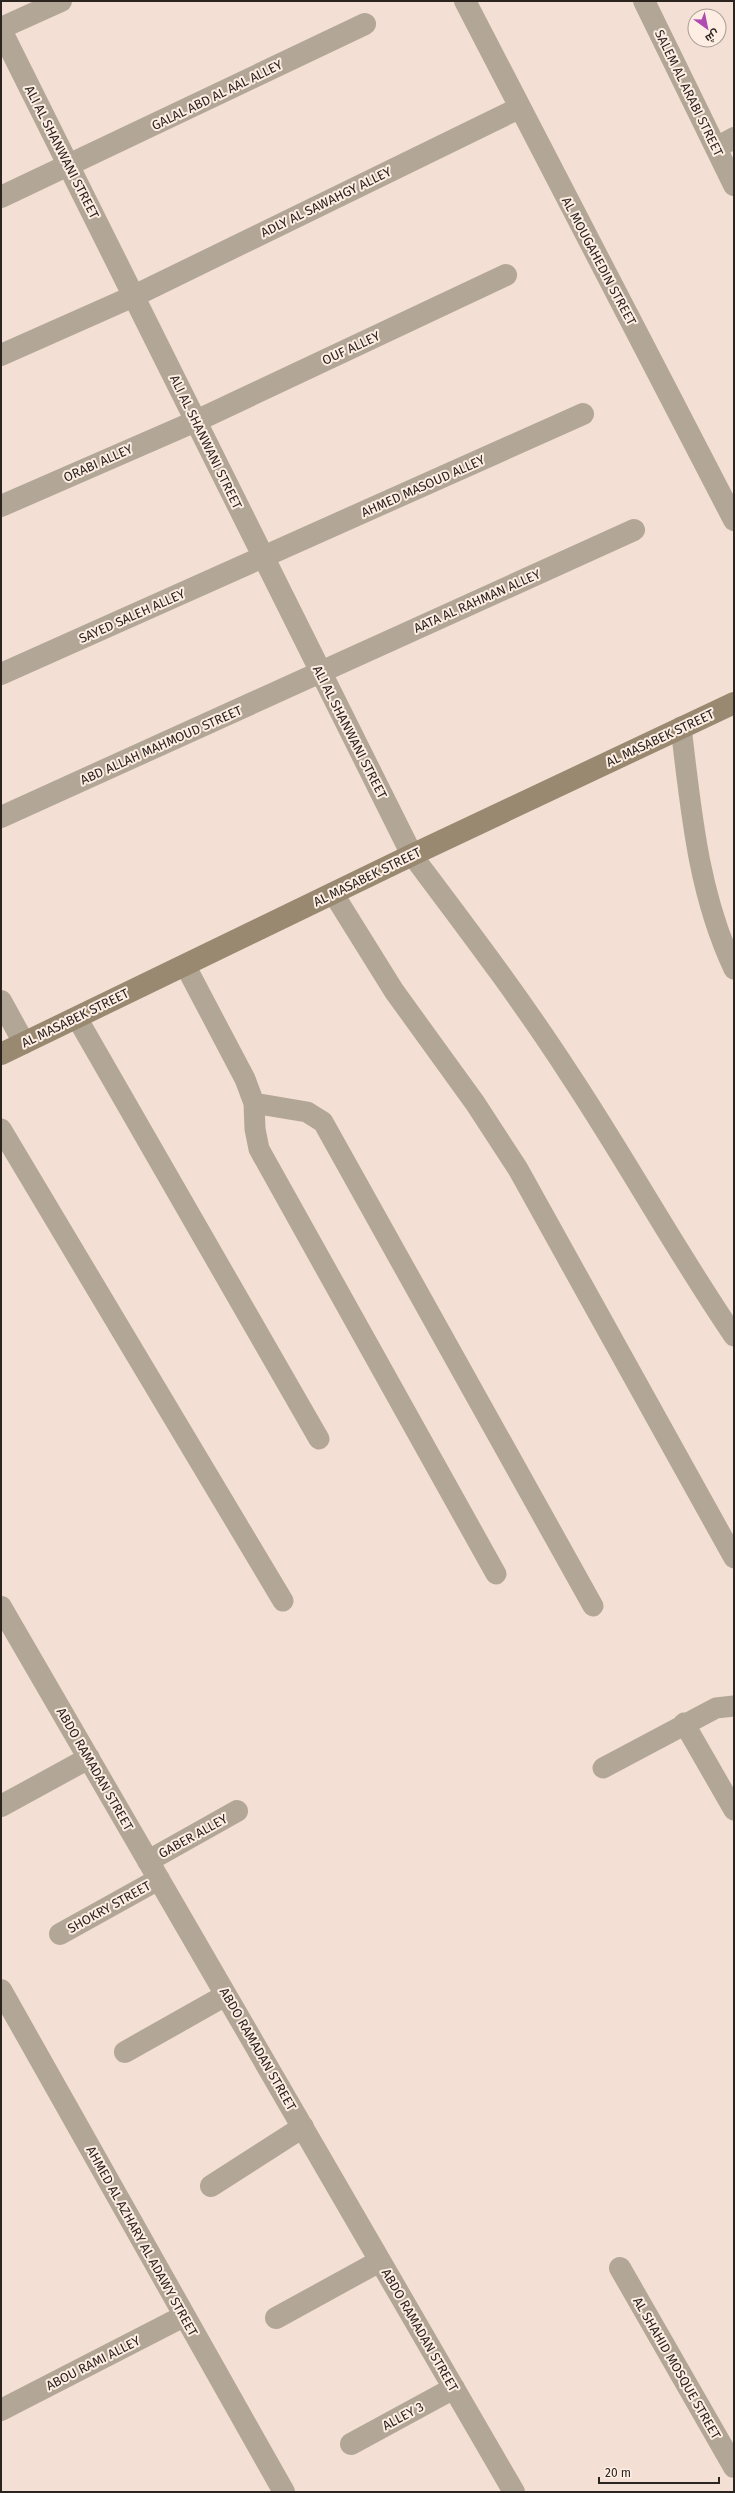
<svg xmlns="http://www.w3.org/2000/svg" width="735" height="2493" viewBox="0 0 735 2493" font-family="'Fira Sans',Cairo,sans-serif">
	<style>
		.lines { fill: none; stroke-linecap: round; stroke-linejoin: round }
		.lane { stroke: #b2a796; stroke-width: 21 }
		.street { stroke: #b2a796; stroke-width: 22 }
		.secondary { stroke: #998971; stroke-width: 22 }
		.labels { text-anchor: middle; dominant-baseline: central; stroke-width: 4; stroke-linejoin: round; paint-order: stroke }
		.street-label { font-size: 13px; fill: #2b241f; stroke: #fdede3 }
	</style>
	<rect width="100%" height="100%" fill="#f3dfd3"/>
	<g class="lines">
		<!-- lane -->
		<path class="lane" d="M 681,727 C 691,810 698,893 734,969
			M 412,855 C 466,927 521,999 570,1075 C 627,1161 676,1251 734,1336
			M 333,893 L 394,991 L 475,1103 L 518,1169 L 734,1558
			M 185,965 L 245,1079 L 254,1103 L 255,1129 L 259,1149 L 496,1574
			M 77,1018 L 319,1439
			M 254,1103 L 307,1112 L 323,1122 L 593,1606
			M 1,1129 L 283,1601
			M 684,1723 L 734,1810
			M 603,1768 L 716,1708 L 734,1706"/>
		<!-- street -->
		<path class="street" d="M 465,1 L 734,520
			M 644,1 L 734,185
			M 1,28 L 61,1
			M 1,30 L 412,855
			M 716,148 L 734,138
			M 1,197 L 365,24
			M 1,355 L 134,296 L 519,108
			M 1,506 L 196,421 L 506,275
			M 1,674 L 583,414
			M 1,817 L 634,530
			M 1,1001 L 24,1043
			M 1,1607 L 514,2492
			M 1,1806 L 89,1758
			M 148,1861 L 237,1811
			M 60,1934 L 159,1879
			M 1,1990 L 284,2492
			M 125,2052 L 226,1995
			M 211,2186 L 303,2127
			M 620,2268 L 734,2467
			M 276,2318 L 380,2261
			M 1,2410 L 184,2316
			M 351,2444 L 454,2388"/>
		<!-- secondary -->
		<path class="secondary" d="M 1,1054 L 412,855 L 734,703"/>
	</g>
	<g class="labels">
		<!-- street labels -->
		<g class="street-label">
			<text transform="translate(689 93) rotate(64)">SALEM AL ARABI STREET</text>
			<text transform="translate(217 95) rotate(-26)">GALAL ABD AL AAL ALLEY</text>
			<text transform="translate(62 152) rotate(63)">ALI AL SHANWANI STREET</text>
			<text transform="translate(326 202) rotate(-26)">ADLY AL SAWAHGY ALLEY</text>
			<text transform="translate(599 261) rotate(62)">AL MOUGAHEDIN STREET</text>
			<text transform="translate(351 348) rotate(-25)">OUF ALLEY</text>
			<text transform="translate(206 442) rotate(64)">ALI AL SHANWANI STREET</text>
			<text transform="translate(98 463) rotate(-24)">ORABI ALLEY</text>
			<text transform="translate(423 486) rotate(-24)">AHMED MASOUD ALLEY</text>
			<text transform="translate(477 601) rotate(-24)">AATA AL RAHMAN ALLEY</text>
			<text transform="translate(132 616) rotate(-24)">SAYED SALEH ALLEY</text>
			<text transform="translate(350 732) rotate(63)">ALI AL SHANWANI STREET</text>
			<text transform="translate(660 738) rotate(-25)">AL MASABEK STREET</text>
			<text transform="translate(161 745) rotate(-24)">ABD ALLAH MAHMOUD STREET</text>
			<text transform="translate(367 877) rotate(-26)">AL MASABEK STREET</text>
			<text transform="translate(75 1018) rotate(-26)">AL MASABEK STREET</text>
			<text transform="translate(95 1769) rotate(60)">ABDO RAMADAN STREET</text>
			<text transform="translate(193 1836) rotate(-29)">GABER ALLEY</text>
			<text transform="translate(109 1907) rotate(-29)">SHOKRY STREET</text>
			<text transform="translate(258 2049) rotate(60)">ABDO RAMADAN STREET</text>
			<text transform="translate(142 2241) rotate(61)">AHMED AL AZHARY AL ADAWY STREET</text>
			<text transform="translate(420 2330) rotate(60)">ABDO RAMADAN STREET</text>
			<text transform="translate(93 2363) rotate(-27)">ABOU RAMI ALLEY</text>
			<text transform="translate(677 2368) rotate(60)">AL SHAHID MOSQUE STREET</text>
			<text transform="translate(403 2416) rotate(-28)">ALLEY 3</text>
		</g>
	</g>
	<!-- border -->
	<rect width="735" height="2493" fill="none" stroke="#2b241f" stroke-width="4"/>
	<!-- north arrow -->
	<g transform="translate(707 28) rotate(147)"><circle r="19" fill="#fdede3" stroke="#a99d95"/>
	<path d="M0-3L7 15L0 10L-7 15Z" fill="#af4ab0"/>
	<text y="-6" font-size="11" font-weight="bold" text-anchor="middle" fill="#2b241f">ش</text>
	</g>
	<!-- scale -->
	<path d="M599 2477v6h120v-6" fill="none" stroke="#2b241f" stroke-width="2"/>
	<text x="605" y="2477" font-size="12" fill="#2b241f" stroke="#fdede3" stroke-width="3" paint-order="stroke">20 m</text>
</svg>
